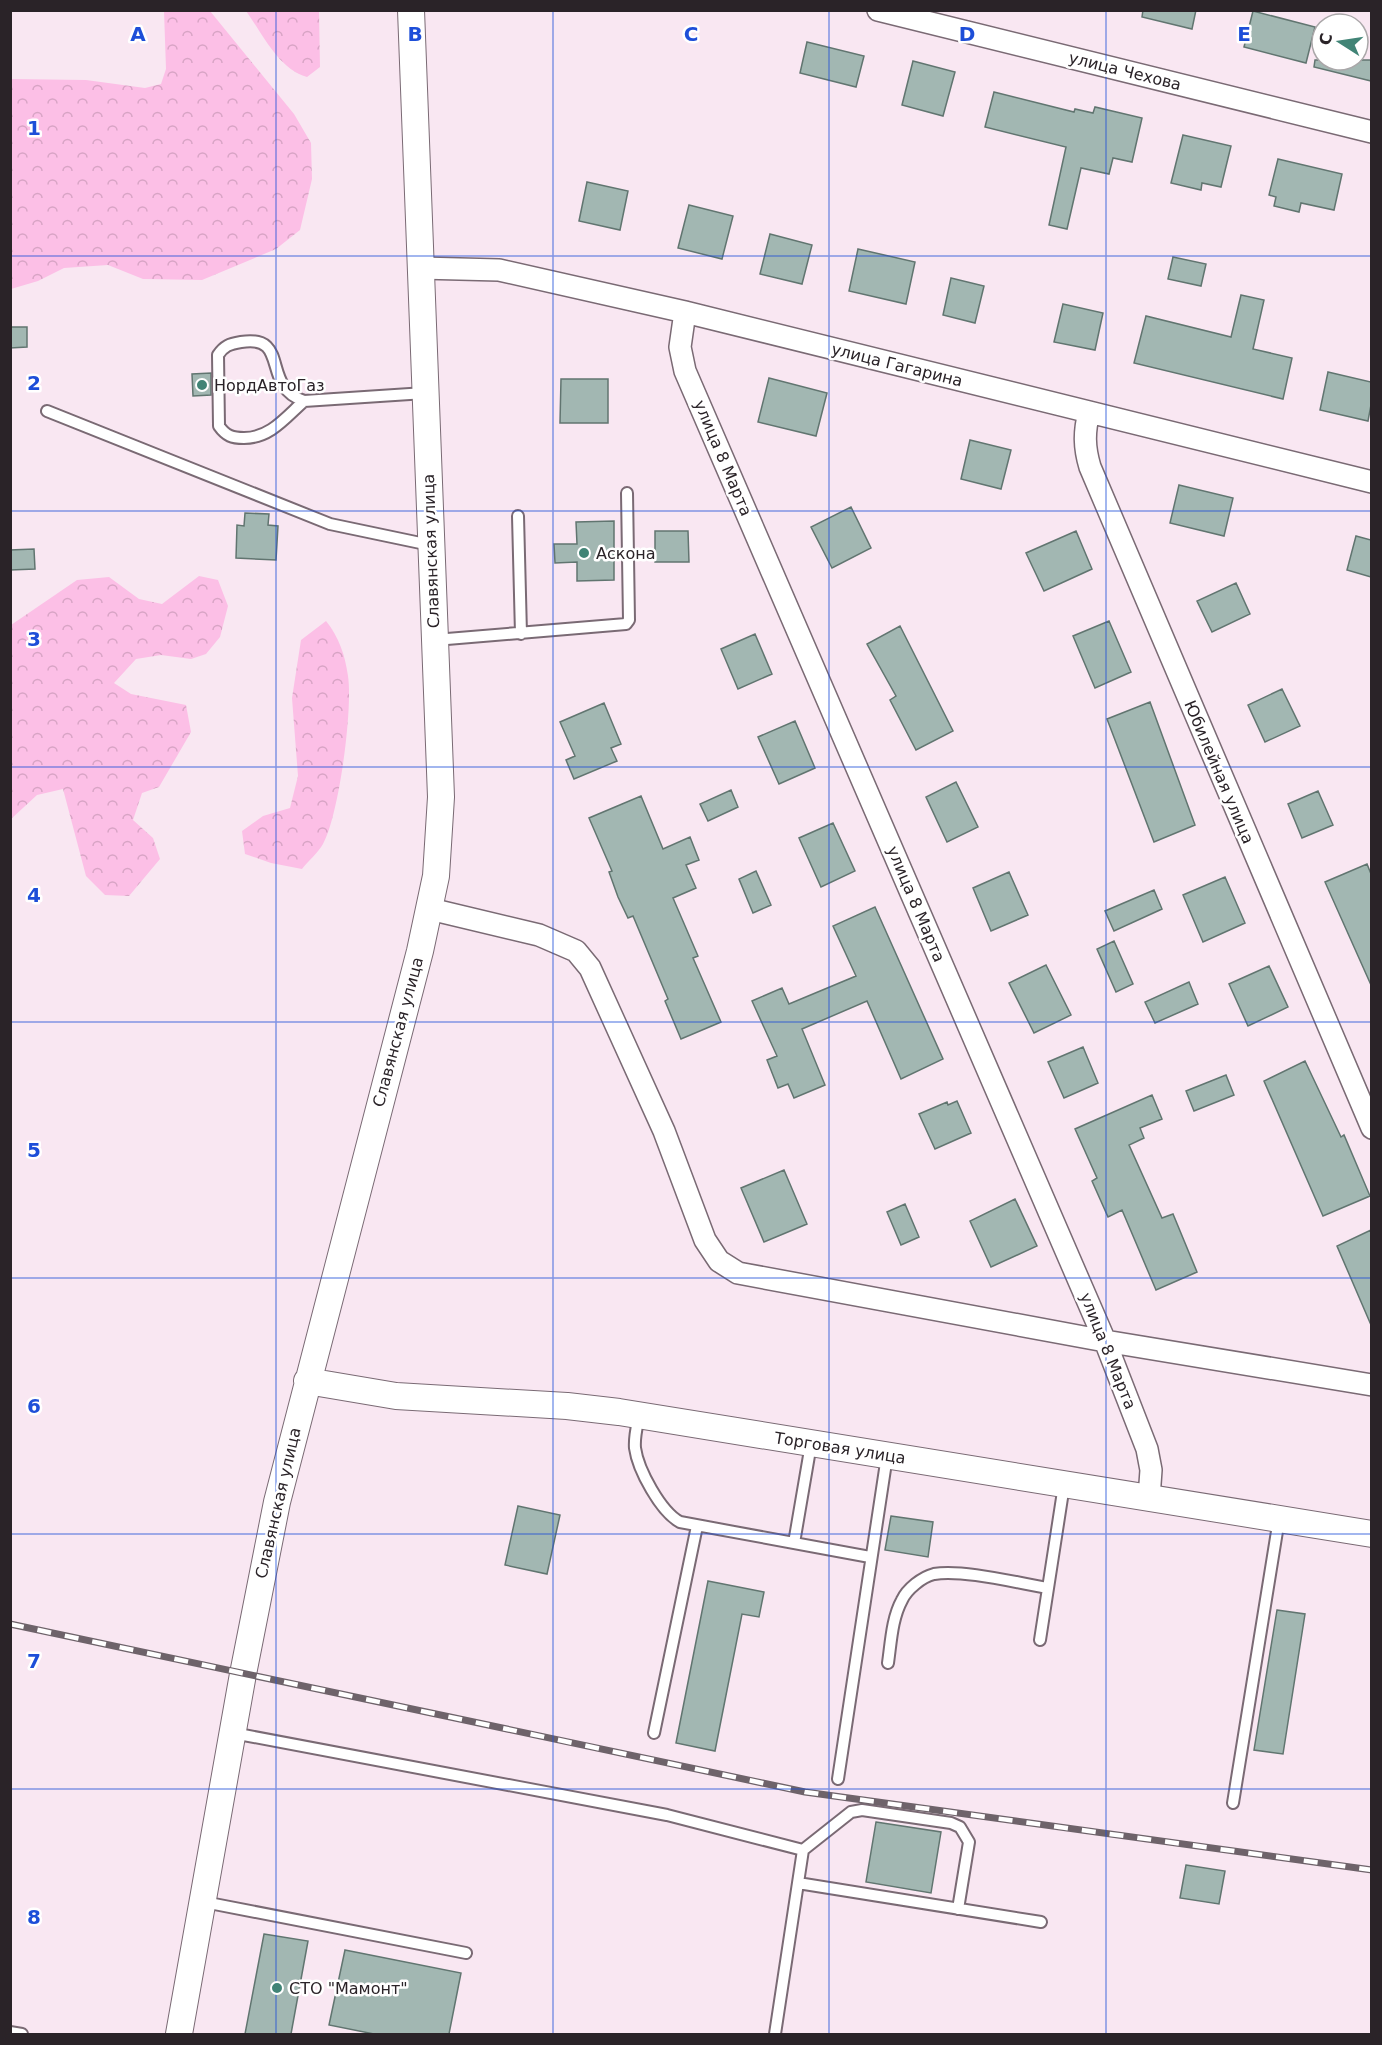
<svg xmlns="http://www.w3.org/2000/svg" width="1382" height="2045" viewBox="0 0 1382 2045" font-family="'DejaVu Sans',sans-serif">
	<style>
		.forest { fill: url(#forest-crowns) }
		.building { fill: #a2b7b2; stroke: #617570; stroke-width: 1.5 }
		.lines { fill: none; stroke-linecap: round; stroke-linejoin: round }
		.service-casing { stroke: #7a6a74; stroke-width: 14 }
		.minor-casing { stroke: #7a6a74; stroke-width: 24 }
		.tertiary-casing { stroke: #7a6a74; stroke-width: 28 }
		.service { stroke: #fff; stroke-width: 10 }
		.minor { stroke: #fff; stroke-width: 21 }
		.tertiary { stroke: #fff; stroke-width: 26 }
		.rail-casing { stroke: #6e636a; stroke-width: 7 }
		.rail { stroke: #fff; stroke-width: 4.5; stroke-dasharray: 14; stroke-linecap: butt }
		.grid { fill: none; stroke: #1d4ed8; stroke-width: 1.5; stroke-opacity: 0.55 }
		.poi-dot { fill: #418476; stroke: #fff; stroke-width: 2 }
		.labels { text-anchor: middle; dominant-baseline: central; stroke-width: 5; stroke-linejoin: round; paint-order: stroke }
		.street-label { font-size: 16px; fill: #2a2328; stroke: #fff }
		.poi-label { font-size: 16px; fill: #2a2328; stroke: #fff; text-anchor: start }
		.grid-label { font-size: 20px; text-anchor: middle; font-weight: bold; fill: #1d4ed8; stroke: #fff; stroke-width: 5; stroke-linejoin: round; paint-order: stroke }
	</style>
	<defs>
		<pattern id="forest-crowns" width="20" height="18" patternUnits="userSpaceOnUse" patternTransform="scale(1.5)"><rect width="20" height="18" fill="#fcbfe6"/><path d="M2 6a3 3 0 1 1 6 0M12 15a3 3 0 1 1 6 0" fill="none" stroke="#d8a4c5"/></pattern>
	</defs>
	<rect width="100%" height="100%" fill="#f9e7f2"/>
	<!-- forest -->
	<path class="forest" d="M 164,11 L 210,11 L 294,114 L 311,143 L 312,179 L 300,230 L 276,249 L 202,280 L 143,279 L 108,265 L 64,268 L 38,281 L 11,289 L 11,79 L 86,80 L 145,88 L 161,84 L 166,69 Z
		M 246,11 L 319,11 L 320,67 L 307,77 C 279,70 262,33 246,11 Z
		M 199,576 L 218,580 L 228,606 L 220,637 L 206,654 L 191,659 L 161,655 L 136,659 L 114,683 L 131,694 L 186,705 L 191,732 L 159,787 L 142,793 L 133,820 L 153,838 L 160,859 L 129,896 L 105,895 L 86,876 L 63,789 L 37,795 L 11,819 L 11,625 L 77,580 L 109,577 L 139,599 L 162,604 Z
		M 326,621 C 339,637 345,655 348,676 C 353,709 339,815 323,844 C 318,853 308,861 302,869 L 271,863 L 245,854 L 242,831 L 263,816 L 290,808 L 298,776 L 292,698 L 301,640 Z"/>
	<!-- building -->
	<path class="building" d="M 1143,10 L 1196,10 L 1192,29 L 1142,17 Z
		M 1253,11 L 1315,27 L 1306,63 L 1244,47 Z
		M 807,42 L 864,56 L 856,87 L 800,73 Z
		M 1315,60 L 1371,60 L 1371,81 L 1314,67 Z
		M 913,61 L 955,72 L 943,116 L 902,105 Z
		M 994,92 L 1074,112 L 1075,109 L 1093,113 L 1095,107 L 1142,118 L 1132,162 L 1113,158 L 1109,174 L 1081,168 L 1067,229 L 1049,225 L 1066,147 L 985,127 Z
		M 1183,135 L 1231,146 L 1221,187 L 1202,183 L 1201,190 L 1171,183 Z
		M 1278,159 L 1342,174 L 1334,210 L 1301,203 L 1299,212 L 1274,206 L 1276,197 L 1269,195 Z
		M 587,182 L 628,191 L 620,230 L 579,221 Z
		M 689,205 L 733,216 L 722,259 L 678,248 Z
		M 770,234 L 812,245 L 802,284 L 760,274 Z
		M 858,249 L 915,262 L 906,304 L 849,291 Z
		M 1173,257 L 1206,264 L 1201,286 L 1168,279 Z
		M 951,278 L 984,286 L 975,323 L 943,315 Z
		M 1241,295 L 1264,300 L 1253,349 L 1292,358 L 1283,399 L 1134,363 L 1146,316 L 1231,337 Z
		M 1063,304 L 1103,313 L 1095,350 L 1054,342 Z
		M 10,327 L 27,327 L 27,347 L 10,348 Z
		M 1328,372 L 1371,382 L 1371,405 L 1368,421 L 1320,410 Z
		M 211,373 L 211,395 L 193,396 L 192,374 Z
		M 769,378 L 827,393 L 816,436 L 758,422 Z
		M 561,379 L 608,379 L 608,423 L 560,423 Z
		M 970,440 L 1011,450 L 1001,489 L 961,479 Z
		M 1179,485 L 1233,498 L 1224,536 L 1170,523 Z
		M 851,507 L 871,548 L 832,568 L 811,527 Z
		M 245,513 L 269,514 L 268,525 L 278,526 L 276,560 L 236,558 L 237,525 L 244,526 Z
		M 614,521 L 614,580 L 577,581 L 577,562 L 555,563 L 554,544 L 577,544 L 576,522 Z
		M 655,531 L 688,531 L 689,562 L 655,562 Z
		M 1076,531 L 1092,569 L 1044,591 L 1026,553 Z
		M 1356,536 L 1371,540 L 1371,577 L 1347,570 Z
		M 34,549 L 35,569 L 10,570 L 10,550 Z
		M 1236,583 L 1250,614 L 1212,632 L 1197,601 Z
		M 1109,621 L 1131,672 L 1095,688 L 1073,636 Z
		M 900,626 L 953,731 L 916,750 L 890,700 L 896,696 L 867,644 Z
		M 755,634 L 772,674 L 738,689 L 721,649 Z
		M 1282,689 L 1300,726 L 1265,742 L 1248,705 Z
		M 1150,702 L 1195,825 L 1154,842 L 1107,719 Z
		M 604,703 L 621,744 L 611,748 L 617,761 L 574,779 L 566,760 L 575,756 L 560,722 Z
		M 795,721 L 815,768 L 779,784 L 758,737 Z
		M 956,782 L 978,827 L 947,842 L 926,797 Z
		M 731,790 L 738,807 L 708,821 L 700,804 Z
		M 1318,791 L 1333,825 L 1302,838 L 1288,804 Z
		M 641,796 L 663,849 L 690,837 L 699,860 L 686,865 L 696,888 L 673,898 L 698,956 L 693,958 L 721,1022 L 681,1039 L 665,1001 L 668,999 L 633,916 L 628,918 L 618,897 L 609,872 L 612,871 L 589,818 Z
		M 833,823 L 855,871 L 821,887 L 799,838 Z
		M 1367,864 L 1371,874 L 1371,985 L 1325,882 Z
		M 756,871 L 771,905 L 753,913 L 739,879 Z
		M 1009,872 L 1028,915 L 991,931 L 973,888 Z
		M 1225,877 L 1245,923 L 1203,942 L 1183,895 Z
		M 1154,890 L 1162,909 L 1114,931 L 1105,911 Z
		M 875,907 L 943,1059 L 901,1079 L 867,1001 L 802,1029 L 825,1085 L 794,1098 L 788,1084 L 778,1088 L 767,1060 L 777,1056 L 752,1001 L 782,988 L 789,1004 L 856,976 L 833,926 Z
		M 1114,941 L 1133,984 L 1116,992 L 1097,949 Z
		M 1046,965 L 1071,1015 L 1034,1033 L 1009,983 Z
		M 1269,966 L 1288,1007 L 1248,1026 L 1229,984 Z
		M 1189,982 L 1198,1004 L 1155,1023 L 1145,1002 Z
		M 1083,1047 L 1098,1083 L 1064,1098 L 1048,1062 Z
		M 1305,1061 L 1341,1137 L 1344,1135 L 1370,1196 L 1323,1216 L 1264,1081 Z
		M 1226,1075 L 1234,1095 L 1194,1111 L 1186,1091 Z
		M 1152,1095 L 1162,1119 L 1140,1128 L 1144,1138 L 1129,1145 L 1162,1218 L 1173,1214 L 1197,1272 L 1156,1290 L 1122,1210 L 1108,1217 L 1092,1181 L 1097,1178 L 1075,1129 Z
		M 957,1101 L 971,1133 L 935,1149 L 919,1114 L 947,1102 L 948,1105 Z
		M 784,1170 L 807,1224 L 764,1242 L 741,1188 Z
		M 1015,1199 L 1037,1246 L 991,1267 L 970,1221 Z
		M 905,1204 L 919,1237 L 901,1245 L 887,1212 Z
		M 1371,1230 L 1371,1325 L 1337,1246 Z
		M 518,1506 L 560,1515 L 547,1574 L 505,1565 Z
		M 891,1516 L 933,1522 L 928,1557 L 885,1550 Z
		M 708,1581 L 764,1592 L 759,1617 L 742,1614 L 715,1751 L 676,1743 Z
		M 1277,1610 L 1305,1614 L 1283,1754 L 1254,1750 Z
		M 876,1822 L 941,1832 L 931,1893 L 866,1882 Z
		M 1186,1865 L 1225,1871 L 1219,1904 L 1180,1898 Z
		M 264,1934 L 308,1941 L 291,2034 L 245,2034 Z
		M 345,1950 L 461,1973 L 449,2034 L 374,2034 L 329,2025 Z"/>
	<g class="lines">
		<defs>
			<path id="service" d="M 304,401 C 285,418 270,438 244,438 C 232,438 226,436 219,426 L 218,355 C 224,346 229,344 241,342 C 291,334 260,386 304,401 L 425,393
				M 47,411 L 330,524 L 430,545
				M 518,516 L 521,634
				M 435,640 L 626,624 L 629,620 L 627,493
				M 639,1416 C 637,1426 634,1437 635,1448 C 638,1470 661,1512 680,1522 L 870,1557
				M 794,1543 L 811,1444
				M 1040,1640 L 1064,1485
				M 888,1663 C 891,1642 892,1618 902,1600 C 907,1589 922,1577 934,1574 C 962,1569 1018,1583 1048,1588
				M 233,1733 L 667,1815 L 803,1850 L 775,2034
				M 654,1733 L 697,1526
				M 838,1779 L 887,1456
				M 1233,1803 L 1279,1519
				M 803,1850 L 851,1812 L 862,1810 L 951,1823 L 960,1827 L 969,1842 L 958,1909
				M 798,1883 L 1041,1922
				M 204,1902 L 466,1953
				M 10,2032 L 22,2034"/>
			<path id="minor" d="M 878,10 L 1372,132
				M 420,268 L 499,270 L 685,312 L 1372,482
				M 685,312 L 680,347 L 685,371 L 1105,1341 L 1147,1449 L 1151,1470 L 1149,1498
				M 1089,412 C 1084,432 1084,447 1090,467 L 1372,1128
				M 430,909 L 539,935 L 576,951 L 590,968 L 664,1131 L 705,1240 L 719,1261 L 738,1273 L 1105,1341 L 1372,1385"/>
			<path id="tertiary" d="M 307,1381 L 396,1396 L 567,1406 L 619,1412 L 1372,1534
				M 179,2034 L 243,1674 L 277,1502 L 420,951 L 436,876 L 441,797 L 411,10"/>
		</defs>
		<!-- service casing -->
		<use href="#service" class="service-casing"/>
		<!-- minor casing -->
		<use href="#minor" class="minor-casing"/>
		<!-- tertiary casing -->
		<use href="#tertiary" class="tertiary-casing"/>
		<!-- service -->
		<use href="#service" class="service"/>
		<!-- minor -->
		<use href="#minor" class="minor"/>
		<!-- tertiary -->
		<use href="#tertiary" class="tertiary"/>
		<defs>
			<path id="rail" d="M 10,1624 L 805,1792 L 1372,1870"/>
		</defs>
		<!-- rail casing -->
		<use href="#rail" class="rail-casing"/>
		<!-- rail -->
		<use href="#rail" class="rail"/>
	</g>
	<!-- grid -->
	<path class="grid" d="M 276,10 L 276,2034M 553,10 L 553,2034M 829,10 L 829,2034M 1106,10 L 1106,2034M 10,256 L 1372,256M 10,511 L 1372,511M 10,767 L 1372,767M 10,1022 L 1372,1022M 10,1278 L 1372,1278M 10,1534 L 1372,1534M 10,1789 L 1372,1789"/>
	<!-- markers -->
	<g class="poi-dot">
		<circle cx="202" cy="385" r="6"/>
		<circle cx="584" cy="553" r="6"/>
		<circle cx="277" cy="1988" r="6"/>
	</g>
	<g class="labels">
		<!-- street labels -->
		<g class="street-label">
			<text transform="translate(1125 71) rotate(14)">улица Чехова</text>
			<text transform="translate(897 365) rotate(14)">улица Гагарина</text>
			<text transform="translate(723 458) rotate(67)">улица 8 Марта</text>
			<text transform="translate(431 551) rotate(-92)">Славянская улица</text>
			<text transform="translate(1219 772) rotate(67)">Юбилейная улица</text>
			<text transform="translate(916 904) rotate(67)">улица 8 Марта</text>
			<text transform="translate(398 1032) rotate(-75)">Славянская улица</text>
			<text transform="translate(1108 1351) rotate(68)">улица 8 Марта</text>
			<text transform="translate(840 1448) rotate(9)">Торговая улица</text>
			<text transform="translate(278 1503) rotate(-77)">Славянская улица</text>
		</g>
		<!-- poi labels -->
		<g class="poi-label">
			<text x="214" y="385">НордАвтоГаз</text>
			<text x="596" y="553">Аскона</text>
			<text x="289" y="1988">СТО "Мамонт"</text>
		</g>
	</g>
	<g class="grid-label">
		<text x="138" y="41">A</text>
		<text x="415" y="41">B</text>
		<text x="691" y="41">C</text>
		<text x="967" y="41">D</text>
		<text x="1244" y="41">E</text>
		<text x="34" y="135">1</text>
		<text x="34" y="390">2</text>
		<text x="34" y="646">3</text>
		<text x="34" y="902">4</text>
		<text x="34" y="1157">5</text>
		<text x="34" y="1413">6</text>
		<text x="34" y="1668">7</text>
		<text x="34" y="1924">8</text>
	</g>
	<!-- border -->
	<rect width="1382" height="2045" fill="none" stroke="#2a2328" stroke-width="24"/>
	<!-- north arrow -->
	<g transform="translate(1340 42) rotate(282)"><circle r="28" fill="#ffffff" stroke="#aaa7a9" stroke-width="1.5"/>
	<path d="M0-4.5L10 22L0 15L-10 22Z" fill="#418476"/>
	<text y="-9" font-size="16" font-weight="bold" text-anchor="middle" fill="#2a2328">С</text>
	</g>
</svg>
